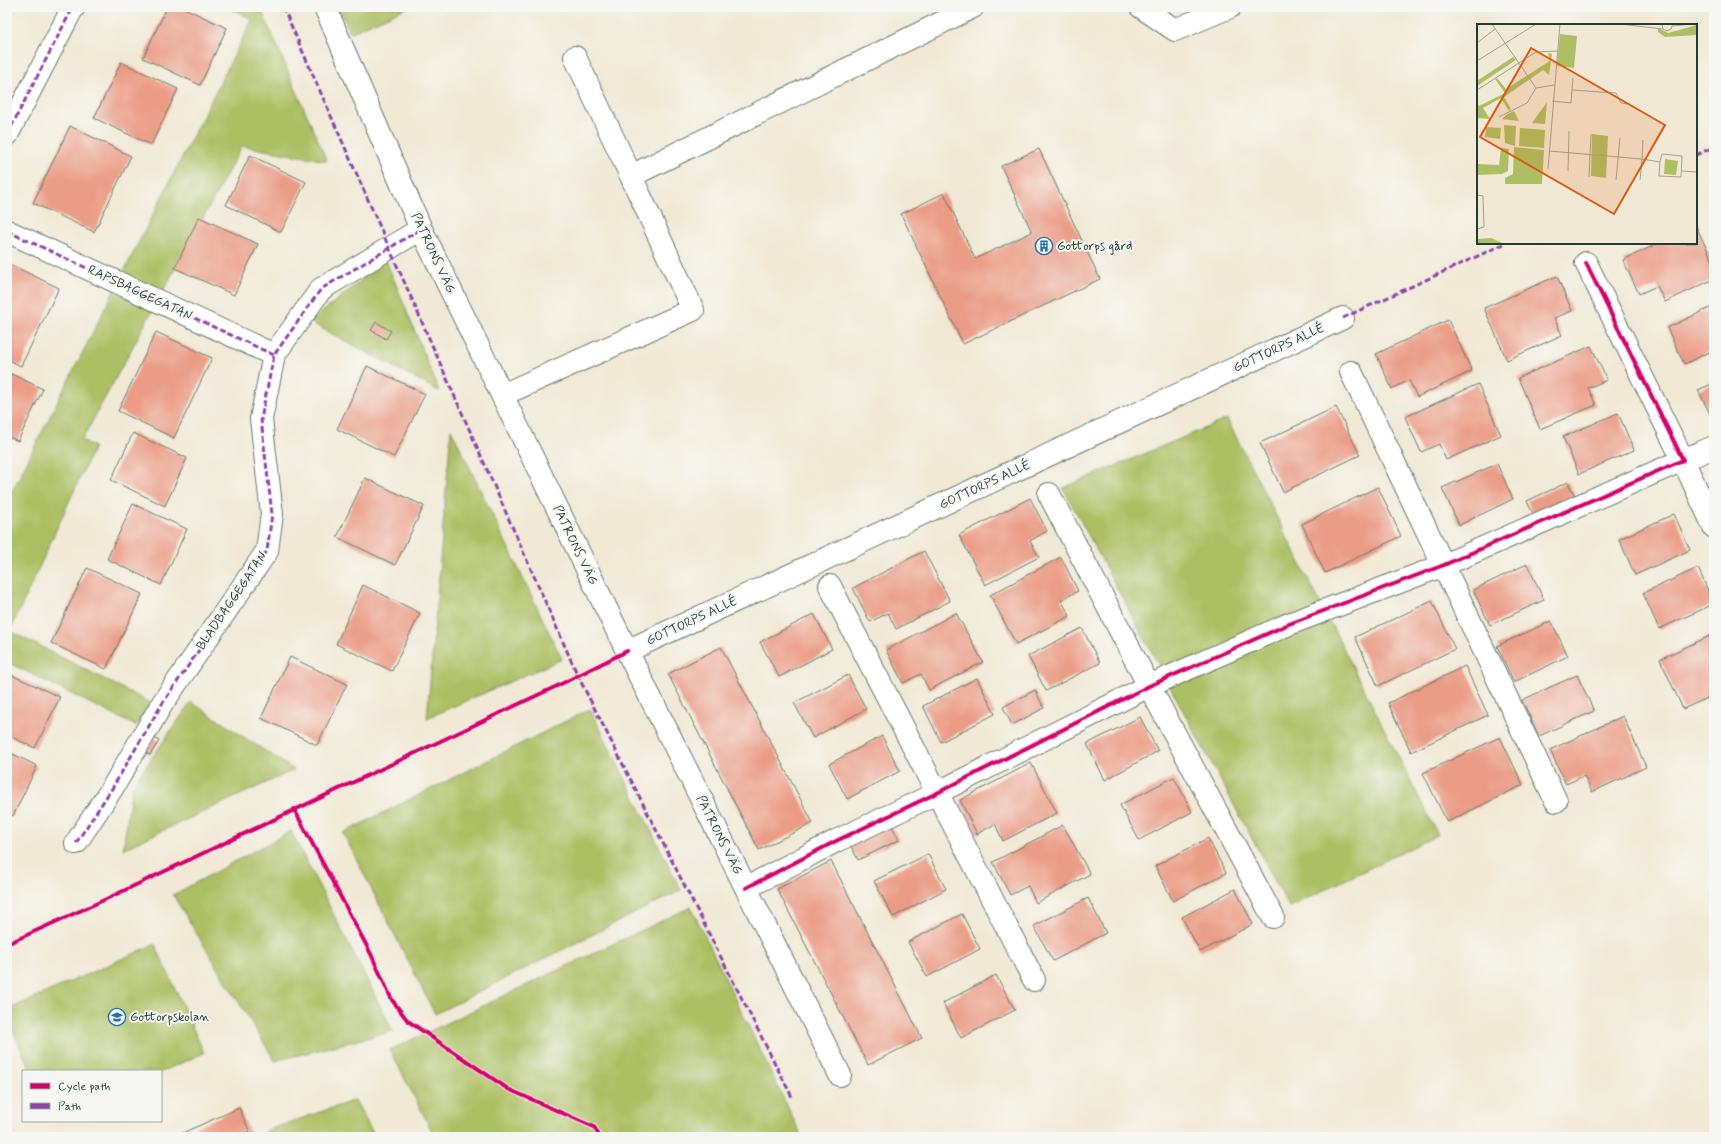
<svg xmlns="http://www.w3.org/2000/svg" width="1721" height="1144" viewBox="0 0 1721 1144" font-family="Mynerve,sans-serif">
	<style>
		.green { fill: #acbf62; stroke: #667e4b }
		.building { fill: #eb9c86 }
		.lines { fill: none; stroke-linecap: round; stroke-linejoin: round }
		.minor-casing { stroke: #68796c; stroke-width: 24 }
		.minor { stroke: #fff; stroke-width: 22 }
		.quiet { stroke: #8e44ad; stroke-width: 3; stroke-dasharray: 6 3; stroke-linecap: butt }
		.cycleway-casing { stroke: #f6f6f2; stroke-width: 6 }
		.cycleway { stroke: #d6006c; stroke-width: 4 }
		.labels { text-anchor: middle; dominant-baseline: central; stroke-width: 4; stroke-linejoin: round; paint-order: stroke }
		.poi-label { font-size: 13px; fill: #1f3d34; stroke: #f6f6f2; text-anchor: start }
		.street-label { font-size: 13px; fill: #1f3d34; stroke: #f6f6f2 }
		.inset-road { fill: none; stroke: #9da495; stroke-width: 1 }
		.view { fill: #de580e; fill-opacity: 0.15; stroke: #de580e; stroke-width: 2 }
		.inset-edge { fill: none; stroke: #1f3d34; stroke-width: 2 }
	</style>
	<rect width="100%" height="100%" fill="#f6f6f2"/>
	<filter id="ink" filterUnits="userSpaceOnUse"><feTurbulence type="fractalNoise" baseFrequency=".025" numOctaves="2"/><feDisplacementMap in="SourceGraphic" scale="8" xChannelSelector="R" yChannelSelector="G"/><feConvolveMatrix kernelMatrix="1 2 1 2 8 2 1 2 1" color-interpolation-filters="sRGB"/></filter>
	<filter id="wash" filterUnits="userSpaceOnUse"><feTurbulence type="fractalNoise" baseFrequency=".012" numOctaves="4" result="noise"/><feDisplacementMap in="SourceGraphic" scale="16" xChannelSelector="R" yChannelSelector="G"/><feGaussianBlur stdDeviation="0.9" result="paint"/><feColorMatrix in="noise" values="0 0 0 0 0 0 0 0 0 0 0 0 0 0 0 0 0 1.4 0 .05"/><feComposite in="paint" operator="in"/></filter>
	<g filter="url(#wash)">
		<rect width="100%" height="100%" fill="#f1e9d5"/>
		<!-- green -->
		<path class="green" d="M 229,7 L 260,7 L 327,161 L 242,146 L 82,440 L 94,447 L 10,631 L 151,703 L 136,726 L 7,662 L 7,501 L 252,20 Z
			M 339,7 L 408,7 L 350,33 Z
			M 386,260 L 439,391 L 310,322 Z
			M 1227,419 L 1438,835 L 1289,907 L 1063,488 Z
			M 451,429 L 562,659 L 427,718 Z
			M 191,702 L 294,770 L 123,849 L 132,786 Z
			M 590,709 L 681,890 L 435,1014 L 343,833 Z
			M 291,831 L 393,1031 L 275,1061 L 173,895 Z
			M 691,907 L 802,1137 L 435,1137 L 390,1050 Z
			M 155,944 L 204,1053 L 161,1072 L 31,1071 L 7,1017 L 7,1010 Z
			M 355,1100 L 375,1137 L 267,1137 L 265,1131 Z"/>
		<g id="blocks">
			<!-- building -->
			<path class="building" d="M 167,7 L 182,7 L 227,28 L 200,85 L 143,58 Z
				M 121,62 L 178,89 L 151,145 L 94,118 Z
				M 70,126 L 131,156 L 94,232 L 33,203 Z
				M 1039,149 L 1100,279 L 963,344 L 901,214 L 944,193 L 975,259 L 1032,232 L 1001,166 Z
				M 250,155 L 306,182 L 281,232 L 226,205 Z
				M 199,217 L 258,244 L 234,295 L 175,268 Z
				M 1696,226 L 1714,264 L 1714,279 L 1665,302 L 1657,286 L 1639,294 L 1623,260 L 1659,243 L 1696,243 Z
				M 7,263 L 59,288 L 21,366 L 7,359 Z
				M 1557,276 L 1572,311 L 1554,318 L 1562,335 L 1507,360 L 1484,308 Z
				M 1714,306 L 1714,350 L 1684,364 L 1667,328 Z
				M 1448,320 L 1472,371 L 1417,397 L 1409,380 L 1392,389 L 1376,354 Z
				M 376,322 L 391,331 L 386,339 L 371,330 Z
				M 156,332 L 212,358 L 174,438 L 118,411 Z
				M 1591,346 L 1607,380 L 1588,388 L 1596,405 L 1540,429 L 1518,378 Z
				M 367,366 L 425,394 L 394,457 L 337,429 Z
				M 7,372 L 43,389 L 18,441 L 7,436 Z
				M 1714,383 L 1714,422 L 1698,390 Z
				M 1478,384 L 1501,435 L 1446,460 L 1439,444 L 1421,452 L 1405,417 Z
				M 1336,407 L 1360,455 L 1283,492 L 1260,443 Z
				M 1618,413 L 1634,450 L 1579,474 L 1563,437 Z
				M 133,433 L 187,458 L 165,506 L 111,480 Z
				M 1497,464 L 1513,499 L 1459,525 L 1442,488 Z
				M 365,478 L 424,506 L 395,565 L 337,537 Z
				M 1568,482 L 1578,502 L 1537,522 L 1527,501 Z
				M 1378,487 L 1401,536 L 1325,573 L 1302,524 Z
				M 1030,498 L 1047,531 L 1030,541 L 1039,557 L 985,585 L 959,535 Z
				M 133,504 L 187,529 L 161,585 L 107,559 Z
				M 1674,514 L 1690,550 L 1635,575 L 1619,539 Z
				M 924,551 L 950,601 L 896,629 L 888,613 L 870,622 L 853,588 Z
				M 1061,557 L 1078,591 L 1061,600 L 1070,616 L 1016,644 L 990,595 Z
				M 1527,564 L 1544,600 L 1490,625 L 1473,590 Z
				M 87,568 L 142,594 L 106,669 L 51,643 Z
				M 1698,568 L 1714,604 L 1659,629 L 1643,593 Z
				M 363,585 L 420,613 L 392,671 L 336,644 Z
				M 1432,601 L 1455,649 L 1378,686 L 1355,637 Z
				M 956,613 L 983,662 L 929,690 L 921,674 L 903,683 L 886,650 Z
				M 814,614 L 832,649 L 779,677 L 760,642 Z
				M 1551,621 L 1568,656 L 1514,682 L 1497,646 Z
				M 1082,628 L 1100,663 L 1046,691 L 1028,656 Z
				M 1714,634 L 1714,695 L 1683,709 L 1660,659 Z
				M 721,647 L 813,823 L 759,850 L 668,674 Z
				M 290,657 L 347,684 L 317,745 L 261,718 Z
				M 1465,666 L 1488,715 L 1411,752 L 1388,703 Z
				M 7,673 L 60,697 L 35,748 L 7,735 Z
				M 848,675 L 866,709 L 813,738 L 794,703 Z
				M 1577,675 L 1594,711 L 1539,736 L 1522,700 Z
				M 977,678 L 995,714 L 941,742 L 923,706 Z
				M 1035,690 L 1044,708 L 1012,725 L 1003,707 Z
				M 1623,716 L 1646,767 L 1592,792 L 1584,776 L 1566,784 L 1550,750 Z
				M 1140,717 L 1158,751 L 1105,780 L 1087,744 Z
				M 151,736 L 159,741 L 150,755 L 141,750 Z
				M 882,736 L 900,771 L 847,799 L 829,764 Z
				M 1500,737 L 1523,785 L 1447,822 L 1423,773 Z
				M 7,751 L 37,766 L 13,816 L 7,813 Z
				M 1031,763 L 1057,813 L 1003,841 L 995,824 L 977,834 L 960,800 Z
				M 1174,777 L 1192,812 L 1139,840 L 1120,805 Z
				M 889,820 L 899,840 L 858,860 L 848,840 Z
				M 1063,825 L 1090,874 L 1036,903 L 1028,886 L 1010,895 L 993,862 Z
				M 1208,838 L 1226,873 L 1173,901 L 1155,866 Z
				M 928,854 L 946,889 L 893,917 L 874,881 Z
				M 831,861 L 922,1038 L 868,1065 L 777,889 Z
				M 1235,889 L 1253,924 L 1200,952 L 1182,917 Z
				M 1088,898 L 1106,933 L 1053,961 L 1034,926 Z
				M 962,914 L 980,949 L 927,977 L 908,942 Z
				M 996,975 L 1015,1010 L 961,1038 L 943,1003 Z
				M 239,1108 L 252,1137 L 173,1137 Z"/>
		</g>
	</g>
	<g filter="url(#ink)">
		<use href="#blocks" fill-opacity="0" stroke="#68796c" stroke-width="1"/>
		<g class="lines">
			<defs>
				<path id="minor" d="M 325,7 L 421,229 L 627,651 L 840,1075
					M 1141,7 L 1175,30 L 1230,7
					M 575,57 L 631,176
					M 7,135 L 71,11 L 74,7
					M 7,231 L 274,355
					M 1351,372 L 1556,801
					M 502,395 L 693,310 L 631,176 L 973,7
					M 1714,447 L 1683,460 L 1714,527
					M 1049,494 L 1149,686 L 1273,917
					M 830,586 L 1034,980
					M 627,651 L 1343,318
					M 76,843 L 113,787 L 162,704 L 267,551 L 272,514 L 261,419 L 274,355 L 321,289 L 421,229
					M 746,888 L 836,841 L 937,793 L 1149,686 L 1289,624 L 1444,565 L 1683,460 L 1586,263"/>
			</defs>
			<!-- minor casing -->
			<use href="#minor" class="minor-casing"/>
			<!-- minor -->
			<use href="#minor" class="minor"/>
			<!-- quiet -->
			<path class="quiet" d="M 283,7 L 578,676 L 793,1099
				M 7,135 L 71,11 L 74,7
				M 1696,155 L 1714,147
				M 7,231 L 274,355
				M 1343,318 L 1506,243
				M 76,843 L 113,787 L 162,704 L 267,551 L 272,514 L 261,419 L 274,355 L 321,289 L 421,229"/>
			<defs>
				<path id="cycleway" d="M 294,809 L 371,954 L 392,1000 L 408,1021 L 508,1089 L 594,1127 L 600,1137
					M 746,888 L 836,841 L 937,793 L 1149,686 L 1289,624 L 1444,565 L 1683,460 L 1586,263
					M 7,944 L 104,900 L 557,686 L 627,651"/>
			</defs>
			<!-- cycleway casing -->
			<use href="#cycleway" class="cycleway-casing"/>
			<!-- cycleway -->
			<use href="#cycleway" class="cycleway"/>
		</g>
	</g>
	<!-- icons -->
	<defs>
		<symbol id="building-ring" viewBox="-11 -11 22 22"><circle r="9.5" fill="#f6f6f2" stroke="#1f6fb2" stroke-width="1.5"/><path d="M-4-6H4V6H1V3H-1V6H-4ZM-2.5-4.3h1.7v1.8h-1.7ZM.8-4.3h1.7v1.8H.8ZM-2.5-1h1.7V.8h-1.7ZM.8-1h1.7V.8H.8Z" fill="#1f6fb2"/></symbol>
		<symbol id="school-ring" viewBox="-11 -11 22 22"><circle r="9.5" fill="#f6f6f2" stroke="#1f6fb2" stroke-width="1.5"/><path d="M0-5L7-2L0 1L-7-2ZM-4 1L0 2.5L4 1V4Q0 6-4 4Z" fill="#1f6fb2"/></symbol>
	</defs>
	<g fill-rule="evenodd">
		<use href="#building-ring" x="1034" y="236" width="20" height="20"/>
		<use href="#school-ring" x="107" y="1007" width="20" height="20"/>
	</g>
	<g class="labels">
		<!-- poi labels -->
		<g class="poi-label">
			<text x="1057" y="246">Gottorps gård</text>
			<text x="130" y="1017">Gottorpskolan</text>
		</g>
		<!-- street labels -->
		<g class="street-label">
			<text transform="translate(433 253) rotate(65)">PATRONS VÄG</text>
			<text transform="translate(140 293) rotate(25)">RAPSBAGGEGATAN</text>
			<text transform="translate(1279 348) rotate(-25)">GOTTORPS ALLÉ</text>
			<text transform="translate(985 485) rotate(-25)">GOTTORPS ALLÉ</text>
			<text transform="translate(575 545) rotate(64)">PATRONS VÄG</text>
			<text transform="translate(232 601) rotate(-56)">BLADBAGGEGATAN</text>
			<text transform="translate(692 621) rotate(-25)">GOTTORPS ALLÉ</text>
			<text transform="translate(719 835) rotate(63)">PATRONS VÄG</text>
		</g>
	</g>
	<!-- overview -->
	<g transform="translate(1477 24)">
		<rect width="220" height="220" fill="#f1e9d5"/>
		<path d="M 220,1 L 220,11 L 188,13 L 181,8 L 181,4 L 191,9 ZM 83,10 L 100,12 L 97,44 L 80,42 ZM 71,29 L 75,30 L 72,51 L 66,46 L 27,73 L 34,85 L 32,87 L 24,74 L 6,84 L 13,95 L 0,94 L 0,79 L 2,82 L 28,69 L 18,55 L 20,54 L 29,65 L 73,37 ZM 36,33 L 39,36 L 0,62 L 0,57 ZM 70,78 L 68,100 L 55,99 ZM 37,87 L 42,97 L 25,95 L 29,91 ZM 27,101 L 39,102 L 38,122 L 28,119 ZM 9,103 L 24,104 L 23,115 L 8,113 ZM 43,104 L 68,106 L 67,124 L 42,122 ZM 115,110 L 131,112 L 129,154 L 114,152 ZM 37,123 L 67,126 L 65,160 L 28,160 L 28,154 L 36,150 ZM 24,124 L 32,125 L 31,147 L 25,150 L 0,151 L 0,140 L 22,141 ZM 188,135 L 201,137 L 199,151 L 187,150 ZM 14,214 L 28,220 L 0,220 L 0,215 Z" fill="#acbf62"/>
		<path class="inset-road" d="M 15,0 L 59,64M 143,0 L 186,5M 185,0 L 186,5 L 190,7 L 194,5 L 196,0M 196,2 L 214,0M 0,19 L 18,5M 0,37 L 59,0M 0,66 L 59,28 L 80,27M 95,66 L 96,54M 75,77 L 94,79 L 95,66 L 139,69 L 144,79 L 151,80M 22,93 L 50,79 L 59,64 L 77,61M 72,127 L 165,135 L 166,116M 71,145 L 83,0M 91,147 L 92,107M 205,147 L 220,148M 112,153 L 114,110M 139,156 L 143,114M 163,156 L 165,135 L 183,138 L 185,130 L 205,132 L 204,153 L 182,152 L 183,138M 0,171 L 6,172 L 7,203 L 0,205"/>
		<path class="view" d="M 54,24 L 188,101 L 137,190 L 3,113 Z"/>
		<rect width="220" height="220" class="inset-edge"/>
	</g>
	<!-- margin -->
	<rect width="1721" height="1144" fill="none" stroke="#f6f6f2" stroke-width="24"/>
	<!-- legend -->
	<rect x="22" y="1070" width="140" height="52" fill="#f6f6f2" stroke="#a0aca6"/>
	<rect x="30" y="1083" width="20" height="6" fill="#d6006c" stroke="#a0aca6"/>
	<text x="58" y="1090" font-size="12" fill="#1f3d34">Cycle path</text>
	<rect x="30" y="1103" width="20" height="6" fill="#8e44ad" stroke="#a0aca6"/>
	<text x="58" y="1110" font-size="12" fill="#1f3d34">Path</text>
</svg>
